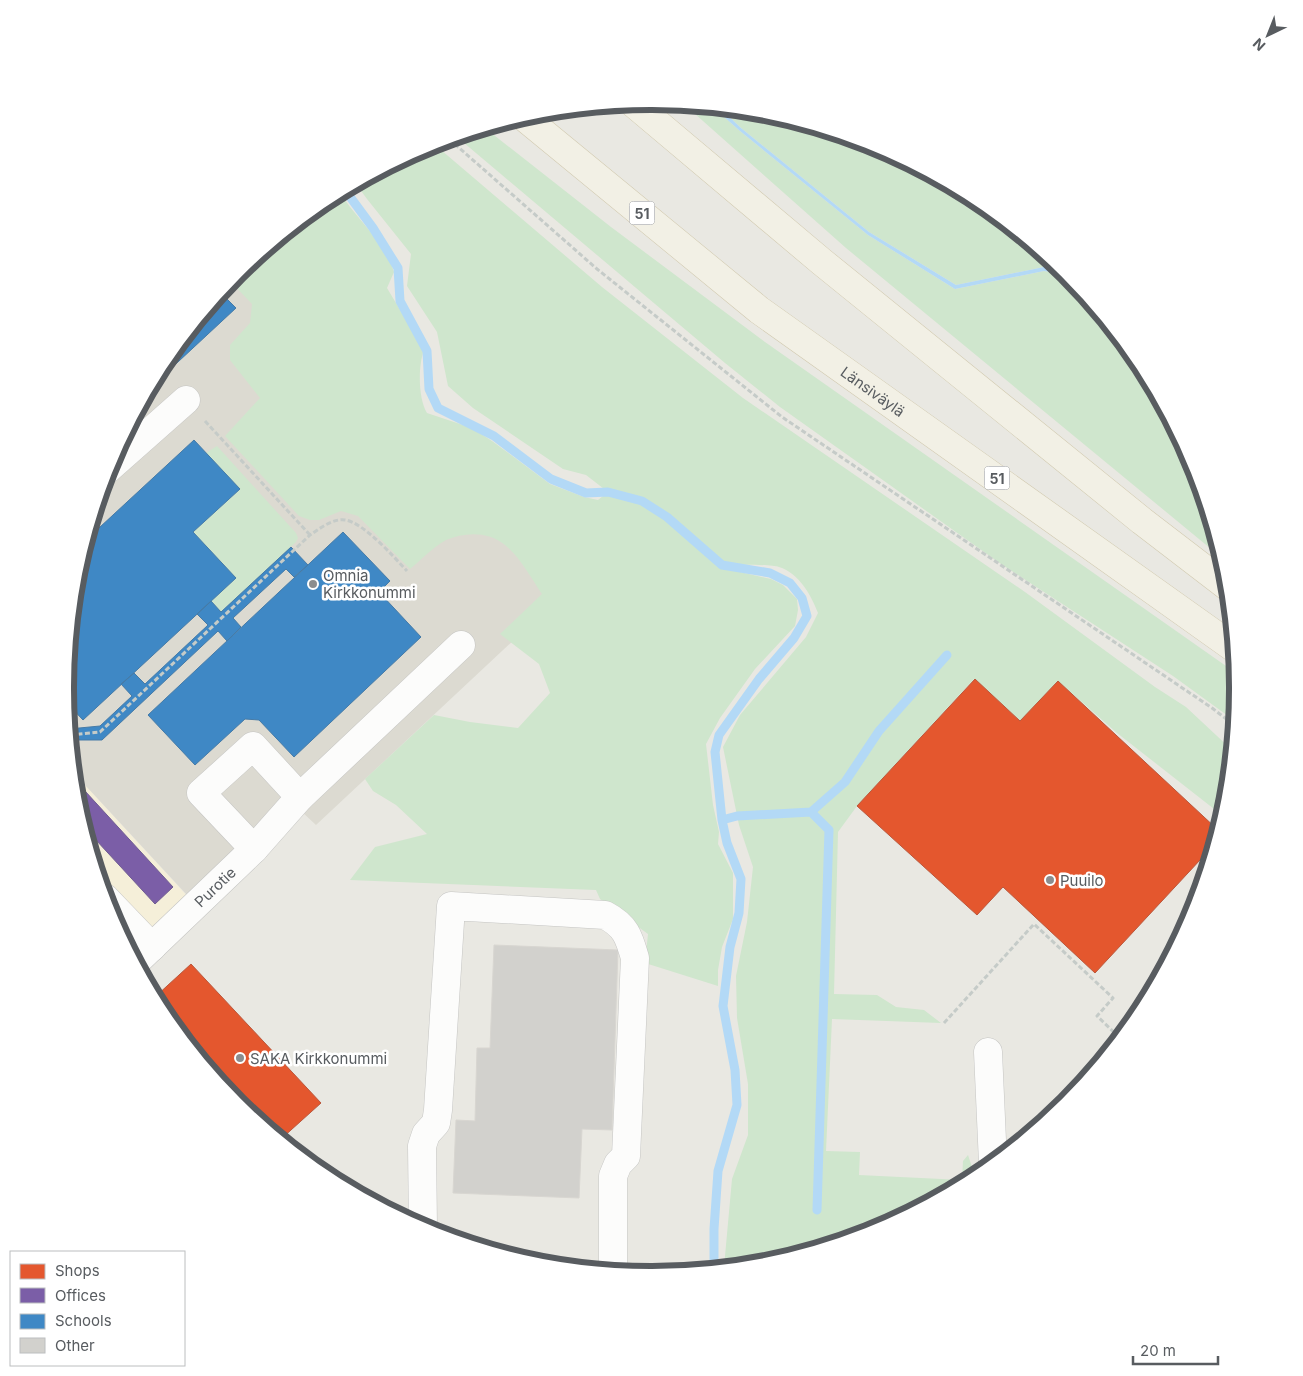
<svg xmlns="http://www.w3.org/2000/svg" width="1303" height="1376" viewBox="0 0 1303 1376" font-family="Inter,sans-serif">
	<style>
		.commercial { fill: #f5efd9 }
		.education { fill: #dcdad1 }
		.green { fill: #cfe6cd }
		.water { fill: #b3d9f6 }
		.shops { fill: #e4572e; stroke: #ba583d }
		.offices { fill: #7b5ea7; stroke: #705d92 }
		.schools { fill: #3f88c5; stroke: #467ba7 }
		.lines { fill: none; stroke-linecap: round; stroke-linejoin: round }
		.stream { stroke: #b3d9f6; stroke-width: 9 }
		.building { fill: #d2d1cd; stroke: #d8d6d1 }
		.minor-casing { stroke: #c5c5c3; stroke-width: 29 }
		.major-casing { stroke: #d1c9af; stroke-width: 29 }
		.path { stroke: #c5cbc8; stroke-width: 3; stroke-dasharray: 5 2.5; stroke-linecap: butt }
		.minor { stroke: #fcfcfb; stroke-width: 28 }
		.major { stroke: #f2f0e5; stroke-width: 28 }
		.poi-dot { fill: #8b8d8e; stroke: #fff; stroke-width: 2 }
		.labels { text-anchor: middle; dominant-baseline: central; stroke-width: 5; stroke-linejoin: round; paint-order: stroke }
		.shield { fill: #fff; stroke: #8a8d90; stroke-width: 1 }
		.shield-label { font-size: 14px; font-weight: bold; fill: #585c60 }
		.street-label { font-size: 15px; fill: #585c60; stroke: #fff }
		.poi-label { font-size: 15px; fill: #585c60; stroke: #fff; text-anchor: start }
		.rim { fill: none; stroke: #585c60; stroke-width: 6 }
	</style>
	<rect width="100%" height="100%" fill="#e9e8e2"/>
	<!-- commercial -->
	<path class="commercial" d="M 73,772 L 191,900 L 132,955 L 110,912 L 76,802 Z"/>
	<!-- education -->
	<path class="education" d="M 237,273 L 562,595 L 316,825 L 286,797 L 187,895 L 73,772 L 65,688 L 76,573 L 110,463 L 164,362 Z"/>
	<!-- green -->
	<path class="green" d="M 685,105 L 714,108 L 740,131 L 868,235 L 955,289 L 1044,271 L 1067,274 L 1139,362 L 1193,464 L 1222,558 L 846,248 Z
		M 720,108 L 766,113 L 876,146 L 978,201 L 1061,269 L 1044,267 L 956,285 L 869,232 L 741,128 Z
		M 485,128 L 611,227 L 765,342 L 1236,673 L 1238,688 L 1235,721 L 1173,676 L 1001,564 L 780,407 L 725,363 L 457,137 Z
		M 434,144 L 602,287 L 743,398 L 1025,592 L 1155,687 L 1186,707 L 1232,750 L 1227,803 L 1223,816 L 1117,733 L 1058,681 L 1020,721 L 974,679 L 857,806 L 838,832 L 834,994 L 877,995 L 896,1007 L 924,1010 L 941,1023 L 832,1019 L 826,1151 L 860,1152 L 859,1175 L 962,1180 L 963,1161 L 968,1155 L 973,1170 L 971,1179 L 876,1230 L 766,1263 L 724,1267 L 732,1179 L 748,1135 L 748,1084 L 737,1018 L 736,976 L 747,922 L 753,867 L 739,825 L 723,747 L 740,715 L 806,637 L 818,613 C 811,595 799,573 779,567 C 771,564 734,565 724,565 L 740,572 L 771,579 L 783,585 L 797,599 L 798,610 L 795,626 L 755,669 L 720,718 L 706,744 L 713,805 L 719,832 L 718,844 L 733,873 L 733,919 L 722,947 L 718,970 L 718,986 L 645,963 L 648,934 L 600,899 L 596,890 L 350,880 L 375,847 L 427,834 L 396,805 L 373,791 L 365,779 L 434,715 L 470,722 L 518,728 L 550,693 L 539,664 L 500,634 L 542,594 C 531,578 520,557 505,545 C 489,531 464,532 446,540 C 433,547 421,560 410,569 L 358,516 L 341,511 L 319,520 L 310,520 L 299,516 L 225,436 L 260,398 L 230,360 L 230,345 L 250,323 L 252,304 L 230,281 L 237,273 L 326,200 L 340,193 L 350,207 L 387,252 L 394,272 L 387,288 L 424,350 C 418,366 418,398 427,413 L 472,428 L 492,441 L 550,484 L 584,497 L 598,500 L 608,492 L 586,475 L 563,469 L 473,408 L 448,386 L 437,332 L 407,286 L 411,254 L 367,199 L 356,184 Z
		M 217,446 L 296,533 L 298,538 L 296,542 L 221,612 L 211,601 L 193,532 L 240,489 L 206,453 Z"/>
	<!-- water -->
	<path class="water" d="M 714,108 L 720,108 L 741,128 L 869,232 L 956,285 L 1044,267 L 1061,269 L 1067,274 L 1044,271 L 955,289 L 868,235 L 740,131 Z"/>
	<!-- shops -->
	<path class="shops" d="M 975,679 L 1020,721 L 1058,681 L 1218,830 L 1214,845 L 1095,973 L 1003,887 L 977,915 L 857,806 Z
		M 191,964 L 321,1103 L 281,1139 L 237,1103 L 164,1014 L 155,997 Z"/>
	<!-- offices -->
	<path class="offices" d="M 74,779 L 173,887 L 155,904 L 84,827 L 76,802 Z"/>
	<!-- schools -->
	<path class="schools" d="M 221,293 L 236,308 L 150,388 L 164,362 Z
		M 194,440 L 240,489 L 193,532 L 236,578 L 83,720 L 66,702 L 65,688 L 76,573 L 86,540 Z
		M 343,532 L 390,581 L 379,592 L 421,637 L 294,757 L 259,720 L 245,719 L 195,765 L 148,715 Z
		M 291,547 L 308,565 L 294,577 L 286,569 L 233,618 L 241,627 L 227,641 L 218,631 L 102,740 L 70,740 L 69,729 L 100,726 L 132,696 L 121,684 L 134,673 L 145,684 L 208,625 L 197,614 L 211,601 L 221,612 Z"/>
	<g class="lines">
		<!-- stream -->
		<path class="stream" d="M 345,190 L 373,228 L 398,268 L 400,301 L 427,351 L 429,389 L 438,408 L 494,436 L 551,479 L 586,493 L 608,492 L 642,501 L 667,517 L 722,565 L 770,573 L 790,583 L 802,598 L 807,616 L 794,638 L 759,679 L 719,735 L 715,752 L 722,820 L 727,843 L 741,879 L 739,913 L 730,947 L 723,1006 L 735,1070 L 737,1105 L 718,1171 L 714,1229 L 714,1268
			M 811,812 L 829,830 L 817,1210
			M 722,820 L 737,816 L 811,812 L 845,782 L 879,731 L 947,655"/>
	</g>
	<!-- building -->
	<path class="building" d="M 494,945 L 618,950 L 612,1130 L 582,1129 L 579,1198 L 453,1193 L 456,1120 L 475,1121 L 477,1048 L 490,1048 Z"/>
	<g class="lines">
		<defs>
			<g id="minor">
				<path d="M 108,469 L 186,400"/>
				<path d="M 254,849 L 201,793 L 253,746 L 300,797"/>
				<path d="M 105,898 L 152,947"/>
				<path id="s1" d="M 136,962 L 254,849 L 300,797 L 461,645"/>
				<path d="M 988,1052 L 993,1163"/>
				<path d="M 423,1228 L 422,1146 L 426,1134 L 436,1123 L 438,1110 L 451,906 L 605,915 C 626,926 629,937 635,958 L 626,1156 L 618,1164 L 613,1176 L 613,1271"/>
			</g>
			<g id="major">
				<path d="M 633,103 L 822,262 L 1142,521 L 1228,587"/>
				<path id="s2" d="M 524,117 L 759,310 L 1234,648"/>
			</g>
		</defs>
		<!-- minor casing -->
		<use href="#minor" class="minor-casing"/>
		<!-- major casing -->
		<use href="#major" class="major-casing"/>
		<!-- path -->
		<path class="path" d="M 449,139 L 597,269 L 782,417 L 1212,708 L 1234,725
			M 205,421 L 310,535
			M 70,735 L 100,732 L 310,535 C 319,529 333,518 345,520 C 363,522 394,557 407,571
			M 944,1023 L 1034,924 L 1113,998 L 1097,1016 L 1120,1038"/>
		<!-- minor -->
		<use href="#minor" class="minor"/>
		<!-- major -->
		<use href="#major" class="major"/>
	</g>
	<!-- markers -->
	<g class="poi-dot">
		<circle cx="313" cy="584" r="5"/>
		<circle cx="1050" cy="880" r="5"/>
		<circle cx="240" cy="1058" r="5"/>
	</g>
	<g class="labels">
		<!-- shield labels -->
		<g class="shield">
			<rect x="629.5" y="201.5" width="25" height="23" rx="4"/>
			<rect x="984.5" y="466.5" width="25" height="23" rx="4"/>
		</g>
		<g class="shield-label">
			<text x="642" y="213">51</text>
			<text x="997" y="478">51</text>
		</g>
		<!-- street labels -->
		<g class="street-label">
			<text stroke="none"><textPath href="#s2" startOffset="444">Länsiväylä</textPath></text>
			<text stroke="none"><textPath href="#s1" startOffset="109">Purotie</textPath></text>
		</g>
		<!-- poi labels -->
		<g class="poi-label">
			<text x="323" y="575">Omnia<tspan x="323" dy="17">Kirkkonummi</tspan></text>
			<text x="1060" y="880">Puuilo</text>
			<text x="250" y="1058">SAKA Kirkkonummi</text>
		</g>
	</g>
	<!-- crop -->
	<path d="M0 0H1303V1376H0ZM651 110H652A577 577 0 0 1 1229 687V689A577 577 0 0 1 652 1266H651A577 577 0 0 1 74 689V687A577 577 0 0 1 651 110Z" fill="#fff" fill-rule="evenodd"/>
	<path class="rim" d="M651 110H652A577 577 0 0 1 1229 687V689A577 577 0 0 1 652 1266H651A577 577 0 0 1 74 689V687A577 577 0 0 1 651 110Z"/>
	<!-- legend -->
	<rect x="10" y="1251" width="175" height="115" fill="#ffffff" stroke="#bcbebf"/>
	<rect x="20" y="1264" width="25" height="15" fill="#e4572e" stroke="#bcbebf"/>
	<text x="55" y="1276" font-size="15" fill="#585c60">Shops</text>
	<rect x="20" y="1288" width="25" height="15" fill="#7b5ea7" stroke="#bcbebf"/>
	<text x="55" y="1301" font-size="15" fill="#585c60">Offices</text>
	<rect x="20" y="1314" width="25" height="15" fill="#3f88c5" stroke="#bcbebf"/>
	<text x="55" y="1326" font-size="15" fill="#585c60">Schools</text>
	<rect x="20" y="1338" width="25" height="15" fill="#d2d1cd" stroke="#bcbebf"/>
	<text x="55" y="1351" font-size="15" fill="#585c60">Other</text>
	<!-- north arrow -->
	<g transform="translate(1268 35) rotate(223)" stroke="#ffffff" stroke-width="4" paint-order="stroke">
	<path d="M0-4L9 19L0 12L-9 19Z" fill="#585c60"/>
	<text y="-8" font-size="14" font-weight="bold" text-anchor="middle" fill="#585c60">N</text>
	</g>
	<!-- scale -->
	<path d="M1133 1356v8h85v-8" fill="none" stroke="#585c60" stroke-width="2.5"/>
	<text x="1140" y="1356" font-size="15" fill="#585c60" stroke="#ffffff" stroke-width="4" paint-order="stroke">20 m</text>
</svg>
